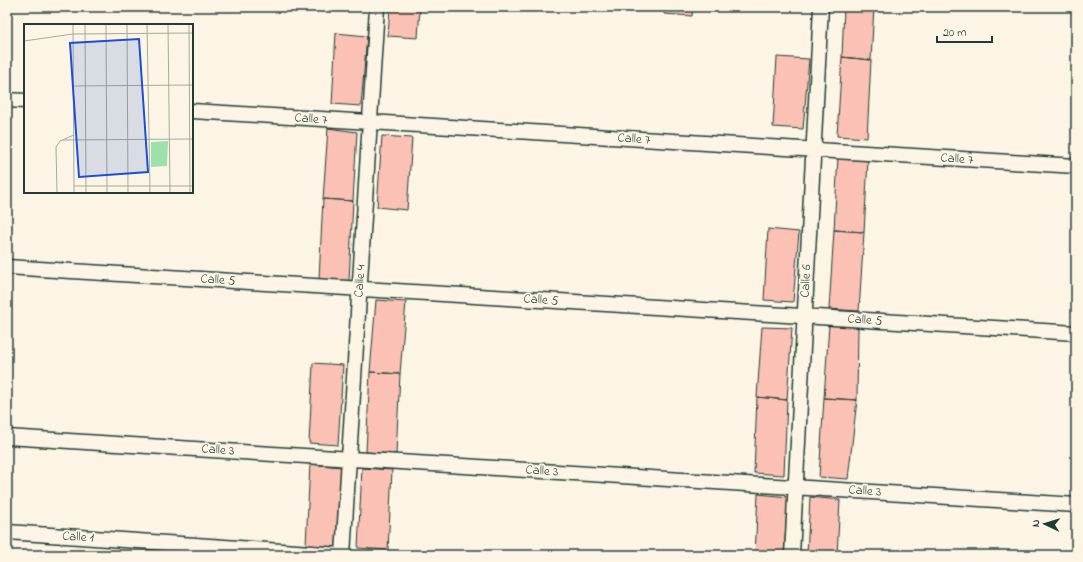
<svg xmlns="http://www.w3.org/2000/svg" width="1083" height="562" viewBox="0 0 1083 562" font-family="'Indie Flower',sans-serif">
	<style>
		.building { fill: #fbc1b4; stroke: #1f3d34 }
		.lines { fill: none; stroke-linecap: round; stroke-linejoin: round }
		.minor-casing { stroke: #1f3d34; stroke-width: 17 }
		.minor { stroke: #fcf5e5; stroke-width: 14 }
		.labels { text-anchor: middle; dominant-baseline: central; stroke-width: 3.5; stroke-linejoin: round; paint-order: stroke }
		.street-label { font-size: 13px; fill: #1f3d34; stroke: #fcf5e5 }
		.inset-road { fill: none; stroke: #a4ab9e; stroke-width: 1 }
		.view { fill: #1d4ed8; fill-opacity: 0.15; stroke: #1d4ed8; stroke-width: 2 }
		.inset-edge { fill: none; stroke: #1f3d34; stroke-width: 2 }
	</style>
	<rect width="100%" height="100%" fill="#fcf5e5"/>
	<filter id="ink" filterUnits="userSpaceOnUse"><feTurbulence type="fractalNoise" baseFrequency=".025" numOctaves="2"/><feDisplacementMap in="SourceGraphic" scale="8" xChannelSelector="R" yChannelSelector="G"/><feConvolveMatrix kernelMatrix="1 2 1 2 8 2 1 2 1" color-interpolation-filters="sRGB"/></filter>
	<g filter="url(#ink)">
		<!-- building -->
		<path class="building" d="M 390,7 L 420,7 L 418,38 L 388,36 Z
			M 665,7 L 693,7 L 692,16 L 664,14 Z
			M 844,7 L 874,7 L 871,60 L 842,57 Z
			M 336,33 L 367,36 L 361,106 L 332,104 Z
			M 777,57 L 809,59 L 803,129 L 773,127 Z
			M 842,57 L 871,60 L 867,138 L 837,136 Z
			M 328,128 L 357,132 L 353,201 L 323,199 Z
			M 382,136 L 412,138 L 407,210 L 377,207 Z
			M 838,157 L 868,160 L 864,232 L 834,230 Z
			M 323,199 L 353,201 L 349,281 L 319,279 Z
			M 768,229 L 799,232 L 793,302 L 764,300 Z
			M 834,230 L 864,232 L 859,311 L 829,309 Z
			M 376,300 L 406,302 L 400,374 L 370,372 Z
			M 829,325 L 858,327 L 857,400 L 824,398 Z
			M 762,327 L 792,328 L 787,400 L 757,397 Z
			M 313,363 L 343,365 L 338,445 L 309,443 Z
			M 370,372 L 400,374 L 396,454 L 366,452 Z
			M 757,397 L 787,400 L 784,475 L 754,473 Z
			M 824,398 L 857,400 L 848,479 L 819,477 Z
			M 310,464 L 341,467 L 336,547 L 306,545 Z
			M 362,468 L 392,470 L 388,550 L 358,548 Z
			M 758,494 L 788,497 L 784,555 L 755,555 Z
			M 810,497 L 840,500 L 837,555 L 807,555 Z"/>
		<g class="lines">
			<defs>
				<path id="minor" d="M 7,100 L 25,101
					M 192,111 L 1076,166
					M 7,267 L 1076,333
					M 7,437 L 1076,505
					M 7,532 L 341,555
					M 343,555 L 377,7
					M 792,555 L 821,7"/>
			</defs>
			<!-- minor casing -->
			<use href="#minor" class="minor-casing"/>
			<!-- minor -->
			<use href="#minor" class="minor"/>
		</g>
	</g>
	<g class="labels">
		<!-- street labels -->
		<g class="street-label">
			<text transform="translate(311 119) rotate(4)">Calle 7</text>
			<text transform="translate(634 139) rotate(4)">Calle 7</text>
			<text transform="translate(957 159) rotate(4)">Calle 7</text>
			<text transform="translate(218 280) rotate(4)">Calle 5</text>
			<text transform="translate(360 281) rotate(-86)">Calle 4</text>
			<text transform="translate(806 281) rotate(-87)">Calle 6</text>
			<text transform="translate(541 300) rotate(4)">Calle 5</text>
			<text transform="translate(865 320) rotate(4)">Calle 5</text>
			<text transform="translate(218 450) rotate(4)">Calle 3</text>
			<text transform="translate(542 471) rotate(4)">Calle 3</text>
			<text transform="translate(865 491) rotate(4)">Calle 3</text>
			<text transform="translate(78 537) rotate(4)">Calle 1</text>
		</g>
	</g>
	<!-- overview -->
	<g transform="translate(24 24)">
		<rect width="169" height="169" fill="#fcf5e5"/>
		<path d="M 144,117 L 143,142 L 127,143 L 127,118 Z" fill="#9ee0aa"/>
		<path class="inset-road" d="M 49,0 L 50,169M 61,0 L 62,169M 82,0 L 83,169M 103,0 L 104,169M 123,0 L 126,169M 144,0 L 146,169M 165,0 L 166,169M 0,17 L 49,10 L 169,9M 49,62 L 169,61M 39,116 L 169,115M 50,162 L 169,162M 33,169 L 32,123 L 36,117 L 50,111"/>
		<path class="view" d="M 115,15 L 124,148 L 55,153 L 46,19 Z"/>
		<rect width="169" height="169" class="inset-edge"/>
	</g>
	<!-- margin -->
	<rect width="1083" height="562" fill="none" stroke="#fcf5e5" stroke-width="24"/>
	<rect x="12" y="12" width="1059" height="538" fill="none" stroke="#1f3d34" stroke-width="1.5" filter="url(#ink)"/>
	<!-- north arrow -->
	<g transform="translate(1045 524) rotate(274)" stroke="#fcf5e5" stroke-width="3" paint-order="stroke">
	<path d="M0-3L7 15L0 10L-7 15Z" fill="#1f3d34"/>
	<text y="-6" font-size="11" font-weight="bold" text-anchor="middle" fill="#1f3d34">N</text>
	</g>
	<!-- scale -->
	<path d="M937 36v6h55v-6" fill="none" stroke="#1f3d34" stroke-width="2"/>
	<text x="943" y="36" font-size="12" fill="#1f3d34" stroke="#fcf5e5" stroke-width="3" paint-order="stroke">20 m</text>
</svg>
